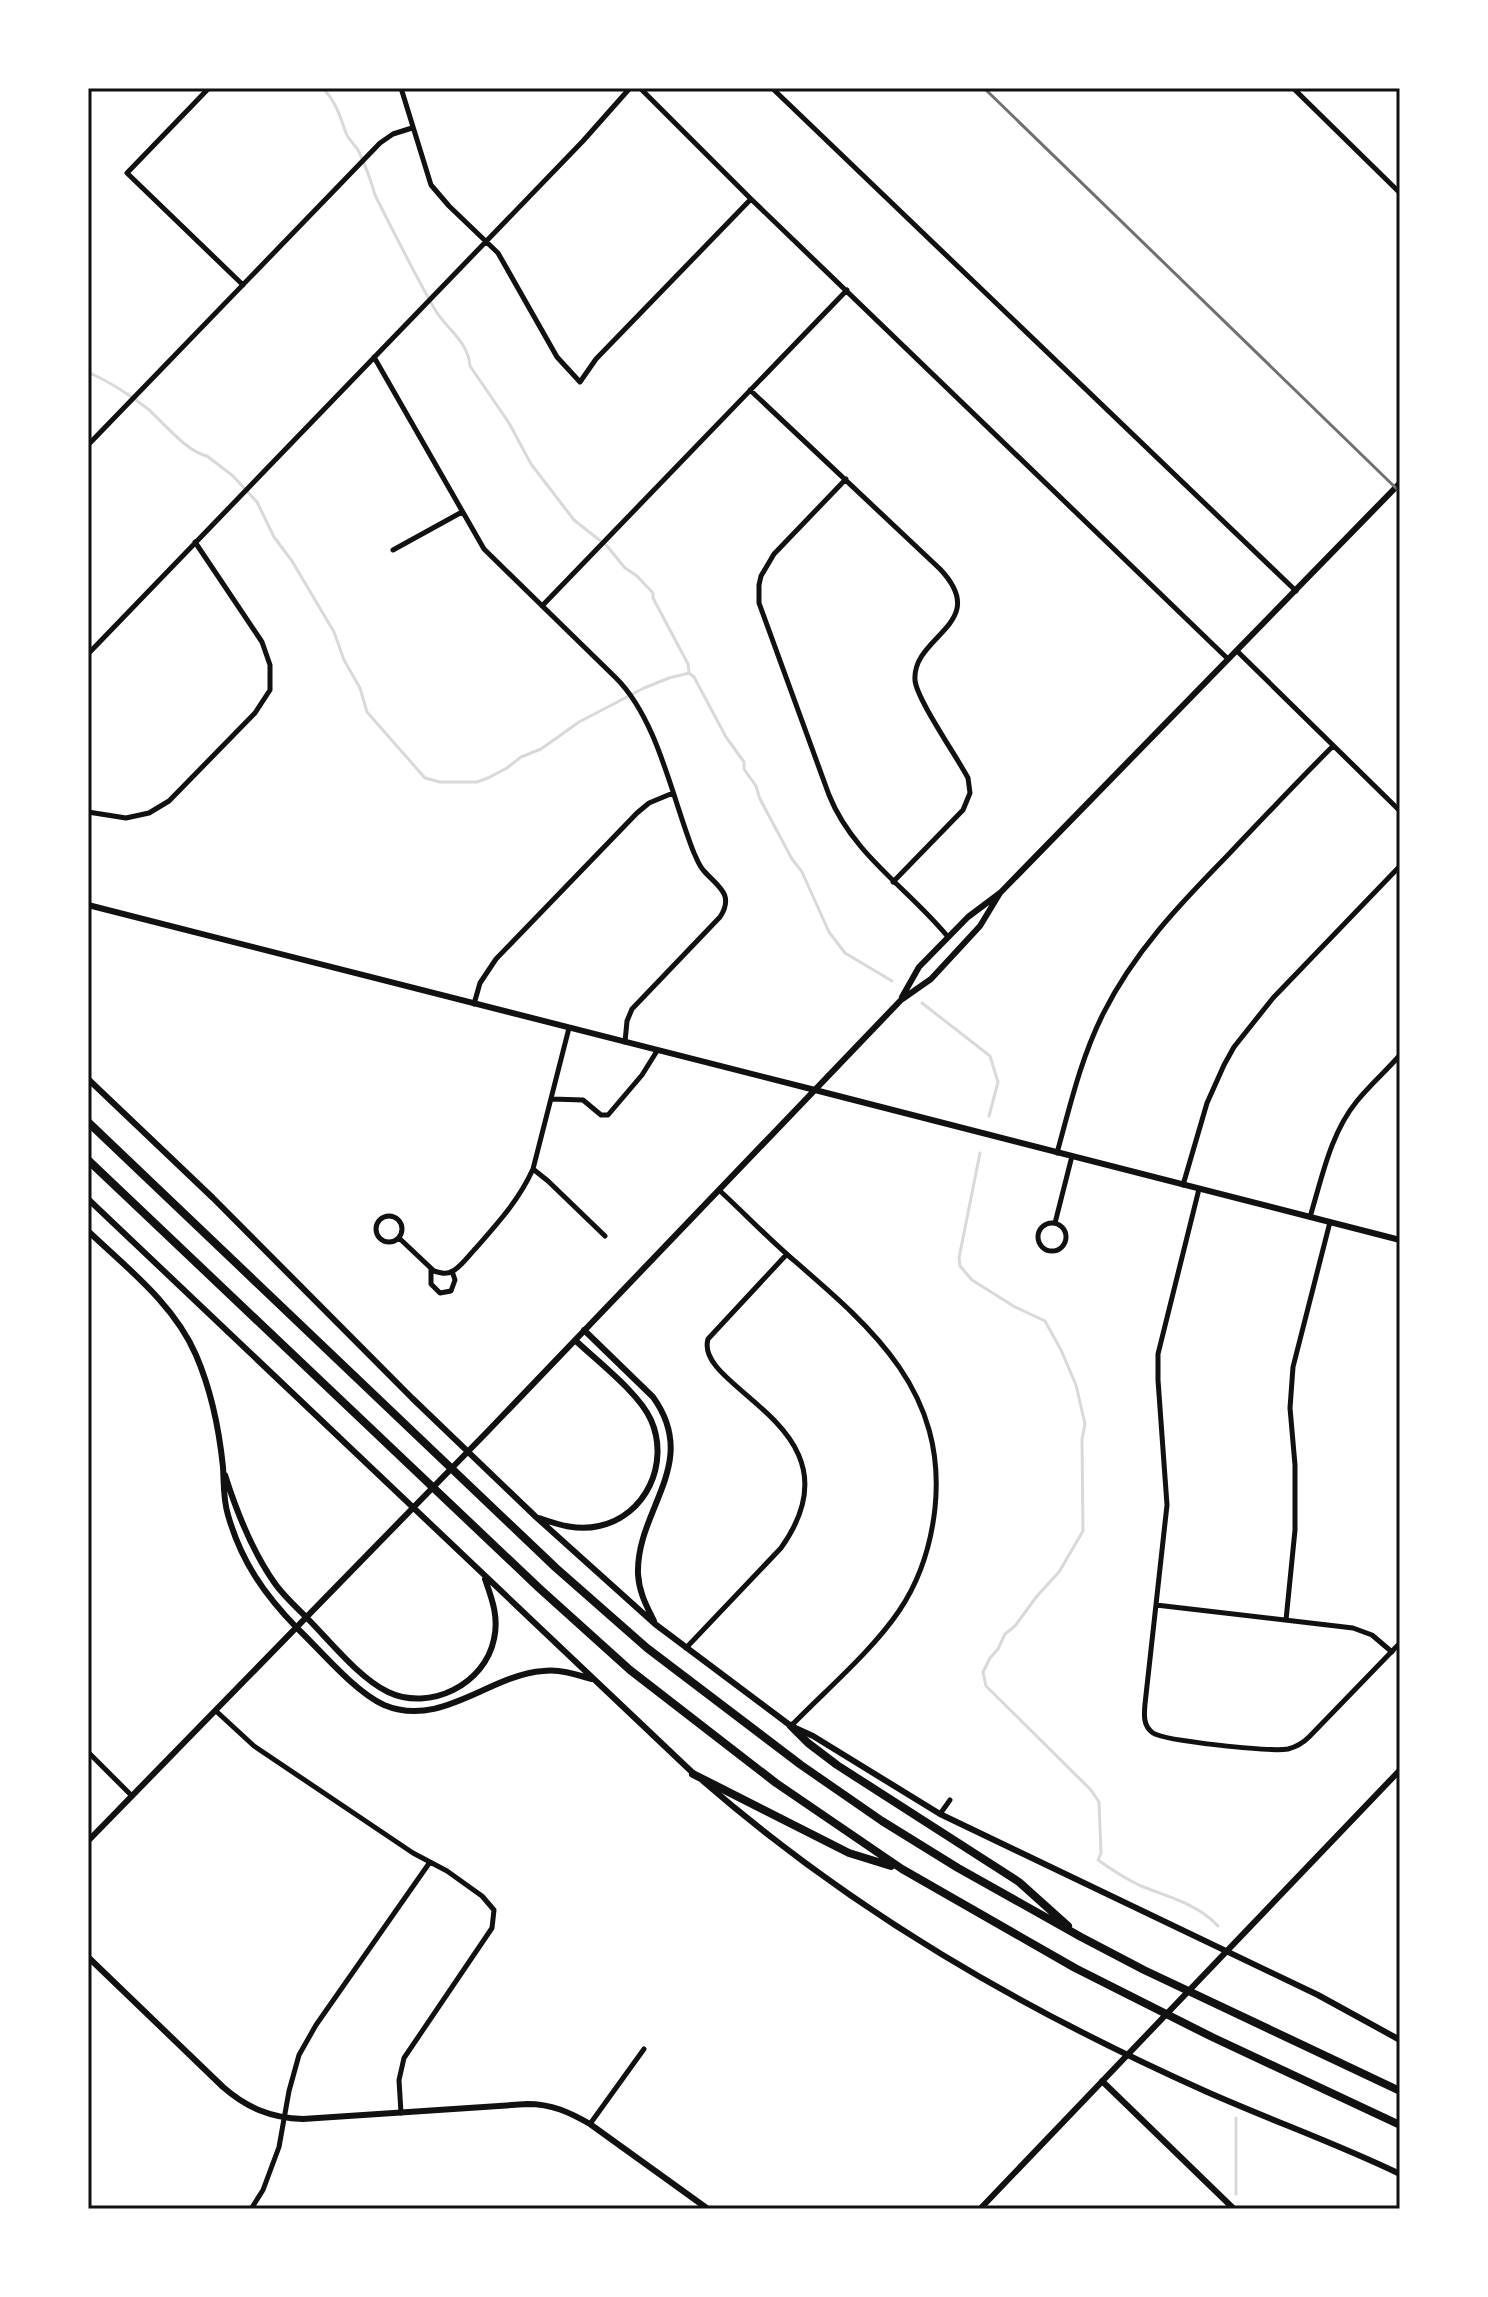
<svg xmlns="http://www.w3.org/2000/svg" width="1488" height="2297" viewBox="0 0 1488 2297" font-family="Arial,sans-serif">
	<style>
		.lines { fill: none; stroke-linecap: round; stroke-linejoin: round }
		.stream { stroke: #d9d9d9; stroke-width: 3 }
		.minor { stroke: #111; stroke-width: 5 }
		.tertiary { stroke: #111; stroke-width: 6 }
		.secondary { stroke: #111; stroke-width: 6 }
		.motorway { stroke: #111; stroke-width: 8 }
		.rail { stroke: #707070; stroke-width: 3 }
		.neatline { fill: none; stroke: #111; stroke-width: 3 }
	</style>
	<rect width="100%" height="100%" fill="#fff"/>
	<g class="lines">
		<!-- stream -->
		<path class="stream" d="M 323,88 C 336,102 340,116 346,133 C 349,141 357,146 360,154 C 366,167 371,181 375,195 C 394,233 413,271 434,308 C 445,328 468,340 470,366 L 509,423 L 531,464 L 574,520 L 607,546 L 625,568 L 637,576 L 653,593 L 653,598 L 688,664 L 689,673 L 694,677 L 726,737 L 744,762 L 744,769 L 756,786 L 760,799 L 792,859 L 802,872 L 829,932 L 845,953 L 892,981
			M 88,372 C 110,382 129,394 148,409 C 164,423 187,452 207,456 L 233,476 L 257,502 L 274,537 L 292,561 L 334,632 L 344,660 L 360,688 L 367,712 L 425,778 L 440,782 L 477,782 L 488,778 L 507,768 L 521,757 L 541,749 L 579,722 L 644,688 L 669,678 L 689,673
			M 922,1003 L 990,1056 L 998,1082 L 989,1116
			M 980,1153 L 959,1258 L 960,1266 L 972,1280 L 1015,1307 L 1045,1321 L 1061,1350 L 1076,1385 L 1085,1424 L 1082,1439 L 1083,1531 L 1059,1572 L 1037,1596 L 1015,1626 L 1005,1634 L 998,1649 L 990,1658 L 983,1672 L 986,1686 L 1091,1790 L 1099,1802 L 1101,1853 L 1098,1860 C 1112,1870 1126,1879 1141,1886 C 1168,1897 1198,1904 1218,1926
			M 1236,2118 L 1236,2194"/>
		<!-- minor -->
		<path class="minor" d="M 209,88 L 127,173 L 243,285
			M 401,88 L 431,185 L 449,206 L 498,253 L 557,357 L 580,382 L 596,359 L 751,199
			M 640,88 L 751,199 L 1228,659
			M 772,88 L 1296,591
			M 1293,88 L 1400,193
			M 374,357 L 484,549 L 616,678 C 658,720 672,798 694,853 C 697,859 699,866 704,871 C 717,886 735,894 720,917 L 632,1009 L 627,1021 L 625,1042
			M 750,390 L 940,569 C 992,624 912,635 915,680 C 916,698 957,757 968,778 L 970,793 L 963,810 L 893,882
			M 88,445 L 380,143 L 393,134 L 412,128
			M 846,479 L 774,554 L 761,576 L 759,585 L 759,603 L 829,795 C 853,855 909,889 948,937
			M 393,550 L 462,512
			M 542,606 L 847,290
			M 1238,652 L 1400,811
			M 88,654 L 583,141 L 630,88
			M 88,812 L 126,818 L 149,813 L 169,801 L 255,713 L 270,690 L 270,665 L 262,642 L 195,542
			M 474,1004 L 480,983 L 496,959 L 637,813 L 649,803 L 673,793
			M 552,1099 L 583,1100 L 601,1115 L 608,1115 L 642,1075 L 657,1051
			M 1057,1153 C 1070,1106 1081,1058 1103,1014 C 1134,952 1179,905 1227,856 C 1262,819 1297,782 1333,746
			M 533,1169 L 548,1181 L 605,1236
			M 1183,1185 L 1207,1103 L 1224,1065 L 1234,1047 L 1273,998 L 1400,866
			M 1199,1189 L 1158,1354 L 1158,1380 L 1167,1505 L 1145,1704 C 1144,1715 1143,1726 1153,1733 C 1165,1741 1271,1752 1288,1749 C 1296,1747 1303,1743 1309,1737 L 1400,1643
			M 719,1190 C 743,1212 766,1236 790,1257 C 871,1327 947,1390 935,1508 C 931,1545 920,1580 899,1611 C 872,1651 825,1691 791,1726
			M376 1229a13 13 0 1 1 26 0a13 13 0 1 1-26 0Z
			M 1310,1217 C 1322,1178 1330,1134 1357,1101 C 1370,1085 1386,1071 1400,1055
			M 1055,1223 L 1072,1156
			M1038 1237a14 14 0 1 1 28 0a14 14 0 1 1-28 0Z
			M 399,1238 L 434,1271 C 441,1273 446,1275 453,1271 C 462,1266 469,1255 476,1248 C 498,1223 519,1200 533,1169 L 569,1028
			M 431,1269 L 431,1284 L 440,1293 L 451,1291 L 455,1280 L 452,1271
			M 1156,1605 L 1353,1628 L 1372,1635 L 1392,1652
			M 1286,1620 L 1295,1530 L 1295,1465 L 1290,1408 L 1293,1367 L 1330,1222
			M 686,1648 L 781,1548 C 867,1427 693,1390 708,1339 L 787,1254
			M 216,1711 L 254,1746 L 413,1853 L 447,1871 L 482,1896 L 494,1910 L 492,1928 L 404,2058 L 399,2080 L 401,2113
			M 88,1752 L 132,1796
			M 940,1814 L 950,1800
			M 590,2124 L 644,2049
			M 251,2209 L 263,2190 L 279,2147 L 289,2091 L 299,2055 L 316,2025 L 430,1862"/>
		<!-- tertiary -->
		<path class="tertiary" d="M 88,905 L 815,1090
			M 88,1231 C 127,1268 174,1304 196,1355 C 211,1390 219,1428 223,1467 C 224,1483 223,1499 228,1515 C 241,1561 264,1594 297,1628
			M 225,1475 C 237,1513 253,1553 276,1585 C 285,1597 296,1607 307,1618
			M 88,1957 L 223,2087 C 247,2108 271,2118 303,2119 L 527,2104 C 552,2104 569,2112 590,2124 L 708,2209
			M 1102,2081 L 1234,2209
			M 980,2209 L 1400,1770"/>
		<!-- secondary -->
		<path class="secondary" d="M 902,997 L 919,967 L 968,917 L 1000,893 L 1400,483
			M 88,1079 L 213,1198 L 412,1398 L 536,1517 L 655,1624 L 791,1726 L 813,1736 L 940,1814 L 1318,1995 L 1400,2040
			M 815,1090 L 1400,1240
			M 88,1199 L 694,1774
			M 584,1330 L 653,1397 C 701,1464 636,1509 638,1574 C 639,1592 646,1605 654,1621
			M 539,1518 C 559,1525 578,1531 599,1526 C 646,1516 670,1463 651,1420 C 639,1393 597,1361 575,1340
			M 307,1618 C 330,1641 359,1678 388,1692 C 430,1712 485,1684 494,1639 C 499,1617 492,1599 485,1579
			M 297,1628 C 321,1651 355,1692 384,1705 C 441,1729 489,1675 543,1671 C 560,1669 575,1674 591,1679
			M 703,1781 C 855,1913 1022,2009 1205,2091 C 1270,2120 1336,2143 1400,2174
			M 88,1841 L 487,1432 L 901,1000 L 931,979 L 980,926 L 1000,893"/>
		<!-- motorway -->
		<path class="motorway" d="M 88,1122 L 556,1568 L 647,1648 L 801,1765 L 882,1821 L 958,1868 L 1081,1937 L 1144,1970 L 1400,2091
			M 88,1160 L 539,1588 L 630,1670 L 776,1783 L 902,1869 L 1075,1968 L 1212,2037 L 1400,2125
			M 791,1726 L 808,1743 L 837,1765 L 1019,1882 L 1068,1926
			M 693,1774 L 849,1853 L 891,1866"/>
		<!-- rail -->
		<path class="rail" d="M 984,88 L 1400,492"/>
	</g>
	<!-- border -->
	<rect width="1488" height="2297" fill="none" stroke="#ffffff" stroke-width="180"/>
	<rect x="90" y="90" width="1308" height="2117" class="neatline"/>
</svg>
